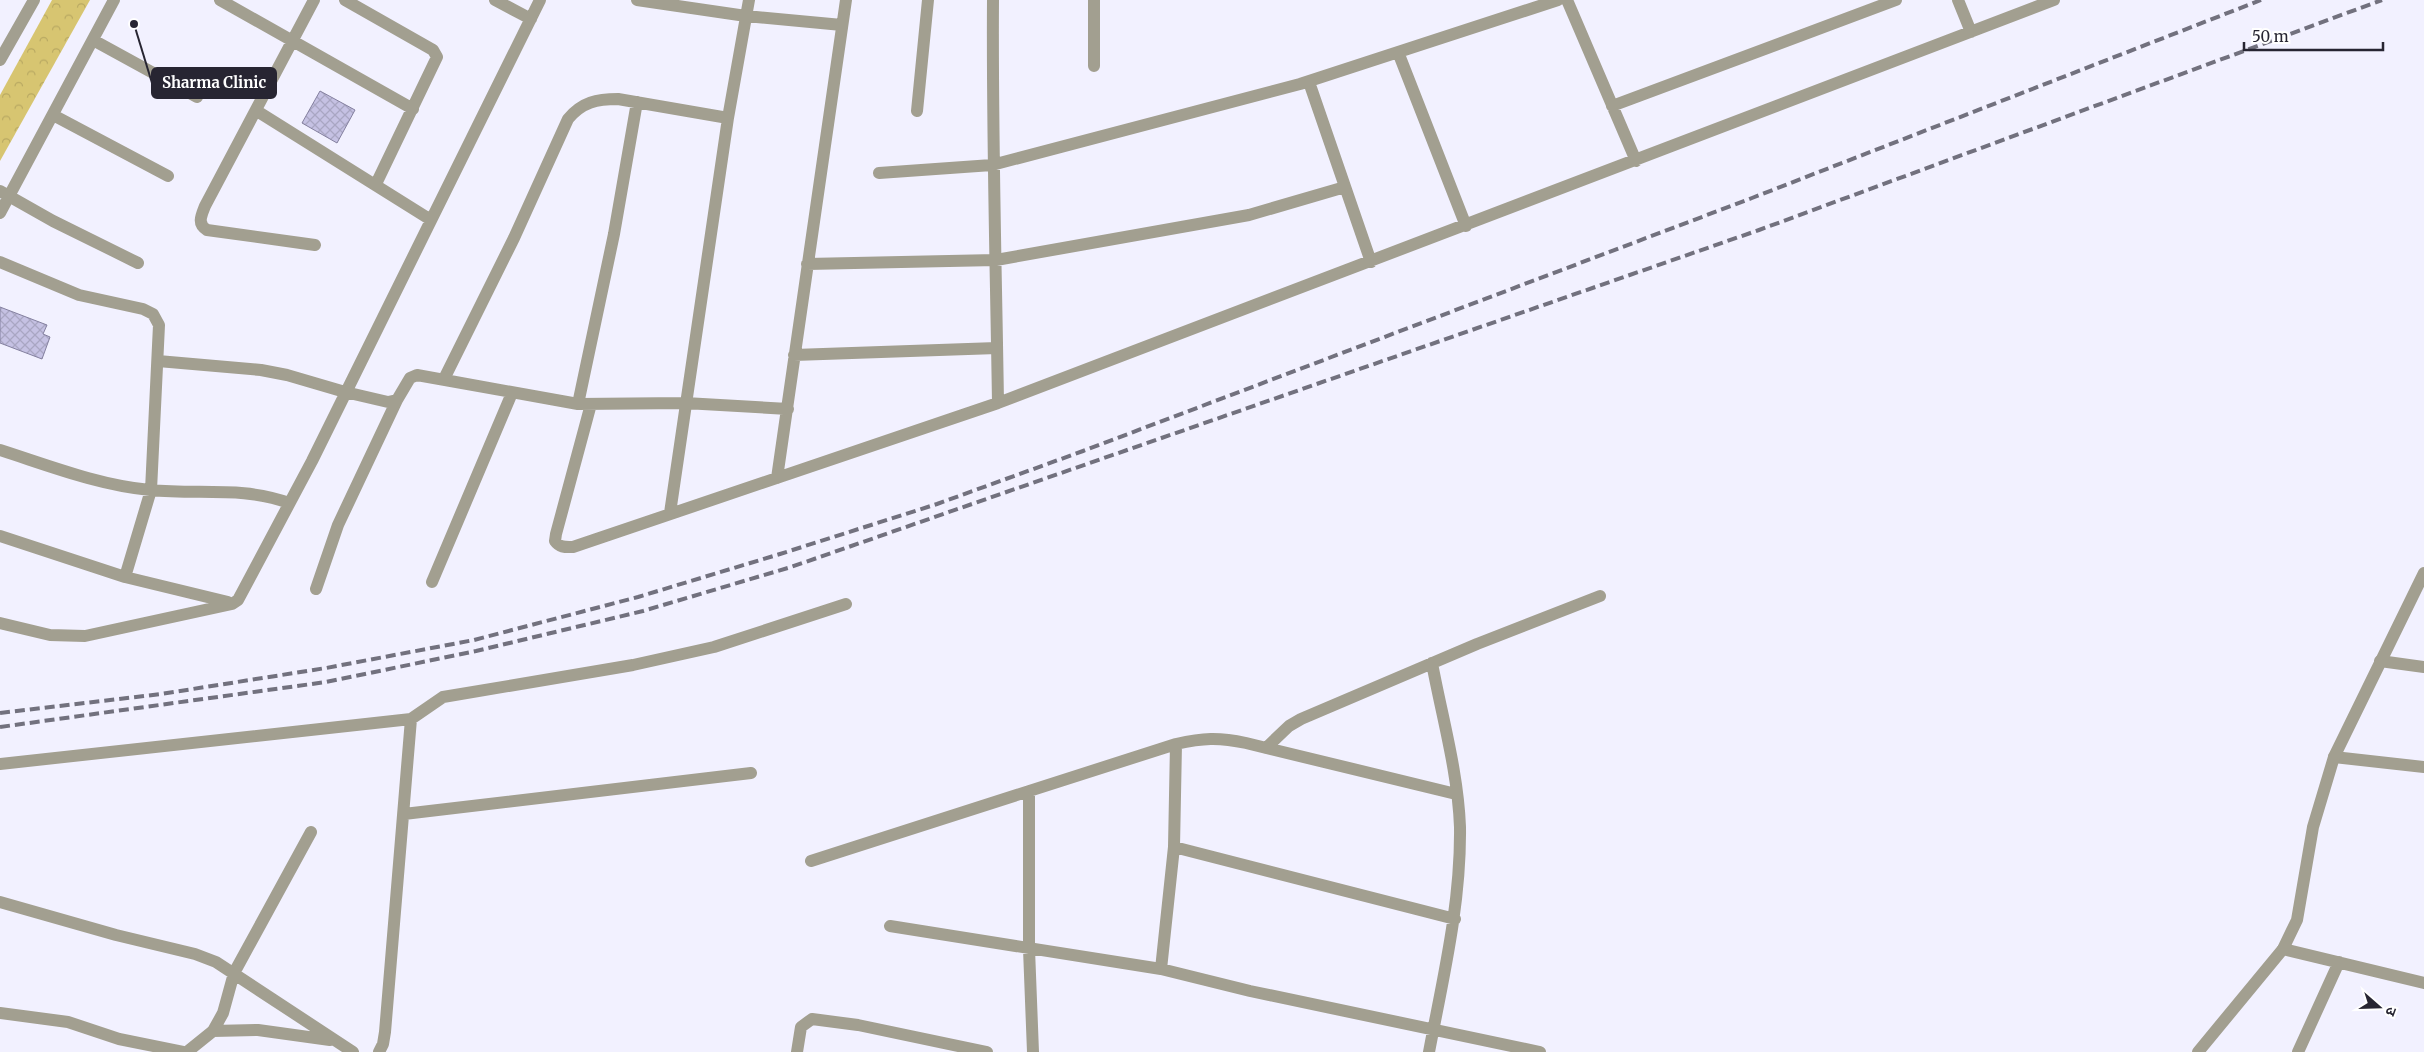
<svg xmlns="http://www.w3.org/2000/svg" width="2424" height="1052" viewBox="0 0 2424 1052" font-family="Merriweather,'Noto Sans Devanagari',serif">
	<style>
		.park { fill: url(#park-crowns) }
		.building { fill: url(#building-cross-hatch); stroke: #84809f }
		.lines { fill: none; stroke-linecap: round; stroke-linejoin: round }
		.minor { stroke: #a29f90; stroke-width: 12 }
		.tertiary { stroke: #a29f90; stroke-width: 12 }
		.rail { stroke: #72717e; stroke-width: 4; stroke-dasharray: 10 5; stroke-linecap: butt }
		.leader { fill: none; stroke: #272532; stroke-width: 2 }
		.callout-dot { fill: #272532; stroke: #fff; stroke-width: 2 }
		.callout { fill: #272532; stroke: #272532; stroke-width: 2 }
		.callout-label { font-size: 15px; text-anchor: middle; font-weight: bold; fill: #fff }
	</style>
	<defs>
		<pattern id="park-crowns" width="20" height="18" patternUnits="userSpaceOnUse" patternTransform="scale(1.25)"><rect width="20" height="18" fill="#d7c571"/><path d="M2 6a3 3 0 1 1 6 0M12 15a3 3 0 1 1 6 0" fill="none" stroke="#b9a962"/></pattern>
		<pattern id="building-cross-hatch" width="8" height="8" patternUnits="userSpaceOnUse" patternTransform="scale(1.25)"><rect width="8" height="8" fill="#c5c1e3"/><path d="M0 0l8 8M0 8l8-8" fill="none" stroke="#a9a6c3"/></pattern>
	</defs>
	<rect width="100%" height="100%" fill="#f2f1ff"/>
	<!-- park -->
	<path class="park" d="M 52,0 L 90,0 L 0,161 L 0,95 Z"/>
	<!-- building -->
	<path class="building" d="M 320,91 L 355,110 L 337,143 L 302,123 Z
		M 0,307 L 47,325 L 43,334 L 50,337 L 42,359 L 0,343 Z"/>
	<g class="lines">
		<!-- minor -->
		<path class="minor" d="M 220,0 L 413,109
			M 314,0 L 205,206 C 201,216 197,224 207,230 L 315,245
			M 345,0 L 433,50 L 437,57 L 376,184
			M 495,0 L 531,19
			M 637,0 L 746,16 L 842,25
			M 993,0 C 992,134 996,269 998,403
			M 1094,0 L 1094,66
			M 1567,0 L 1636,161
			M 1958,0 L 1971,32
			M 93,40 L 197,97
			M 1398,52 L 1466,226
			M 1309,82 L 1371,262
			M 1612,106 L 1896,0
			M 257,111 L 431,220
			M 917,111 L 928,0
			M 53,115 L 168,176
			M 879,173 L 992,165 L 1300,84 L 1558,0
			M 0,191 L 53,221 L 138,263
			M 0,213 L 114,0
			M 0,262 L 79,295 L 143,309 L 153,314 L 159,325 L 151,490 L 125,577
			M 807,264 L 996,260 L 1249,215 L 1345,187
			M 794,355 L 997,348
			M 158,361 L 261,370 L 287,375 L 345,392 L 388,402 L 397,400 L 410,378 L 417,375 L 578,404 L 685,403 L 788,409
			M 444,379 L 514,238 L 568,119 C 582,102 597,99 618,99 L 728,118
			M 578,404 L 614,234 L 637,102
			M 591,404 L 556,534 L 555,541 C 560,548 566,547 573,547 L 998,403 L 2054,0
			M 0,450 C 50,466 98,485 150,490 C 199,495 242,486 289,503
			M 777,478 L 846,0
			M 670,513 L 728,118 L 749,0
			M 0,536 L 125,577 L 228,602
			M 432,582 L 512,393
			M 316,589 L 338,525 L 397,400
			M 0,623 L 50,635 L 85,636 L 232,604 L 238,600 L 312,461 L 540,0
			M 2380,661 L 2424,667
			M 1266,748 L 1289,726 L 1301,719 L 1477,644 L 1600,596
			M 2334,757 L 2424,767
			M 0,764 L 411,719 L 443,697 L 633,665 L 714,647 L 846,604
			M 1029,791 L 1029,949 L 1033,1052
			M 404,814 L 751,773
			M 1174,847 L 1455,919
			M 811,861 L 1176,744 C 1203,738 1218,737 1246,743 L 1456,794
			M 0,902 L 116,935 L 195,954 L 216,962 L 353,1052
			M 890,926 L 1161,969 L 1250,991 L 1540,1052
			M 2283,949 L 2424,983
			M 1161,969 L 1174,847 L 1176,744
			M 0,1013 L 68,1022 L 119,1039 L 183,1052
			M 213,1031 L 258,1030 L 330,1040
			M 187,1052 L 213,1031 L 223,1013 L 234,973 L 311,832
			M 379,1052 L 383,1044 L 385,1032 L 411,719
			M 797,1052 L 801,1027 L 812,1019 L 858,1025 L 987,1052
			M 1429,1052 C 1443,978 1461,904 1460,827 C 1458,772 1442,717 1432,663
			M 2298,1052 L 2339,962"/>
		<!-- tertiary -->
		<path class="tertiary" d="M 0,60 L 34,0
			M 2198,1052 L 2283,949 L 2297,920 L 2313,827 L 2334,757 L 2424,573"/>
		<!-- rail -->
		<path class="rail" d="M 0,713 L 161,694 L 326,668 L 474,640 L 638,597 L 780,554 L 937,504 L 1083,451 L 1752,198 L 2261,0
			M 0,727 L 326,682 L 476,651 L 643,611 L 791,567 L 1759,230 L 2382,0"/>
	</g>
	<!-- callouts -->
	<path class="leader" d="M134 24L152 83"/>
	<circle class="callout-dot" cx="134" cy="24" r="5"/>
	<rect class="callout" x="152" y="68" width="124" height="30" rx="5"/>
	<g class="callout-label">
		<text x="214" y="88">Sharma Clinic</text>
	</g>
	<!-- north arrow -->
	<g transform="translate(2379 1007) rotate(110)" stroke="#ffffff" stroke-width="4" paint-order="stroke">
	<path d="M0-4L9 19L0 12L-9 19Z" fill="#272532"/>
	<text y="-8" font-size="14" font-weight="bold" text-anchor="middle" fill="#272532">उ</text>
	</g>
	<!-- scale -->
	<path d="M2244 42v8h139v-8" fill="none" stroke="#272532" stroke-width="2.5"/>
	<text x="2252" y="42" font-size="15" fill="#272532" stroke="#ffffff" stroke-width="4" paint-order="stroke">50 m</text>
</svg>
